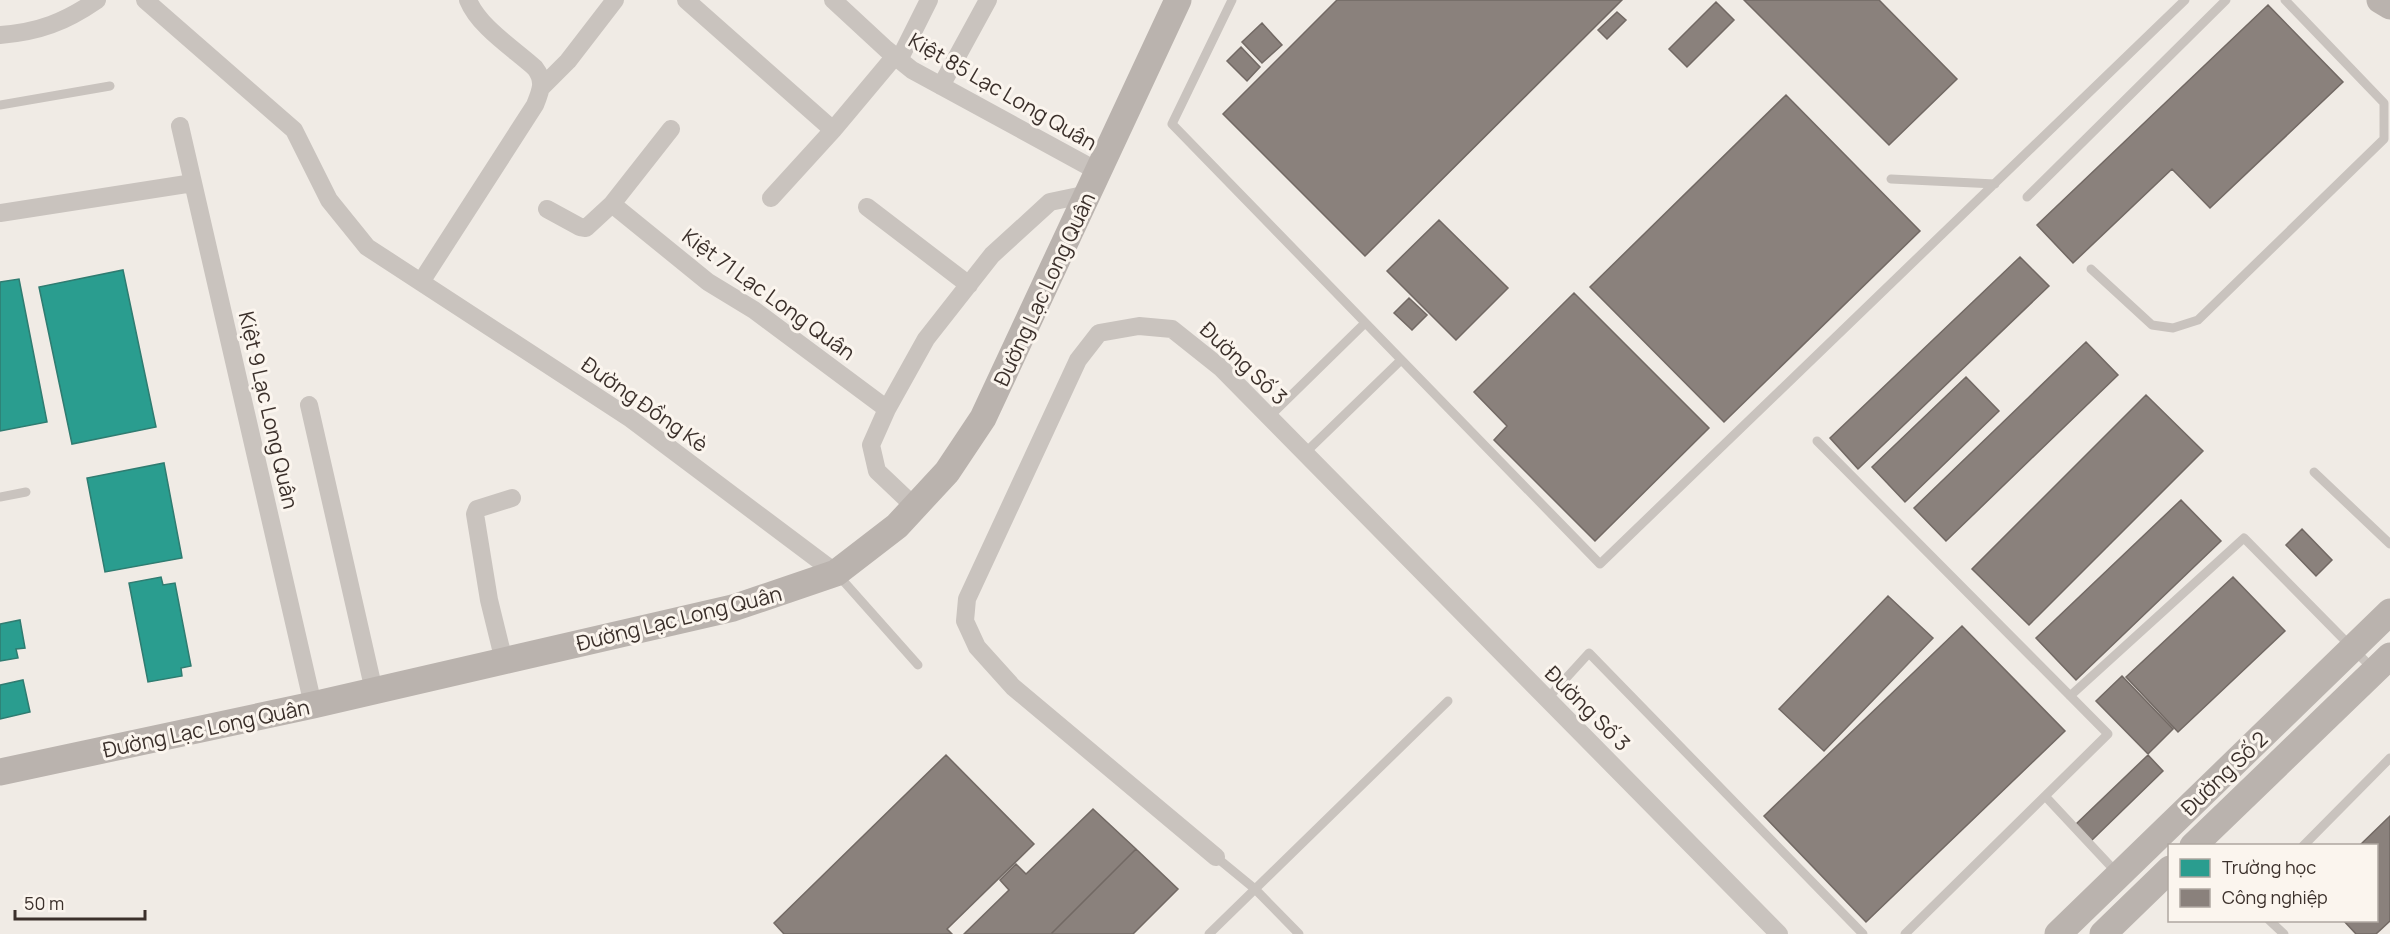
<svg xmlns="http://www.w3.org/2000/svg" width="2390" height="934" viewBox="0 0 2390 934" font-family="Manrope,sans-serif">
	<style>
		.schools { fill: #2a9d8f; stroke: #2f7c71; stroke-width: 1.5 }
		.industry { fill: #8a817c; stroke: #726964; stroke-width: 1.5 }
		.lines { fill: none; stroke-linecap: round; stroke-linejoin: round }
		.lane { stroke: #c9c3be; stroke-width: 9 }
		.street { stroke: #c9c3be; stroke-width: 18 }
		.secondary { stroke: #bab3ae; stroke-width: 27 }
		.labels { text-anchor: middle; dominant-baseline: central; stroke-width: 6; stroke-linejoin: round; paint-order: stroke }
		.street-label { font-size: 21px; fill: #3b302b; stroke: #fbf5ee }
	</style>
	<rect width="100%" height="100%" fill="#f0ebe5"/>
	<!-- schools -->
	<path class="schools" d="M 123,270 L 156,427 L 72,444 L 39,287 Z
		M 19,279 L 47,422 L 0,431 L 0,282 Z
		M 164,463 L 182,558 L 105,572 L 87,478 Z
		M 161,577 L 163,585 L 175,583 L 191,666 L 181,668 L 182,676 L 148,682 L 129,583 Z
		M 20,620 L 25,648 L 16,649 L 18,658 L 0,661 L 0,624 Z
		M 23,680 L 30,712 L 0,719 L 0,685 Z"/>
	<!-- industry -->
	<path class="industry" d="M 1337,0 L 1622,0 L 1365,256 L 1223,114 Z
		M 1744,0 L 1879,0 L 1957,79 L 1889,145 Z
		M 1716,2 L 1734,20 L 1687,67 L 1669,49 Z
		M 2268,5 L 2343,82 L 2210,208 L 2172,169 L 2073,263 L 2037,225 Z
		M 1617,12 L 1626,20 L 1607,39 L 1598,30 Z
		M 1262,23 L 1282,45 L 1262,63 L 1242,42 Z
		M 1241,47 L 1260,67 L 1247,81 L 1227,61 Z
		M 1786,95 L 1920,231 L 1724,422 L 1590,287 Z
		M 1439,220 L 1508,288 L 1456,340 L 1387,271 Z
		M 2020,257 L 2049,286 L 1858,469 L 1830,438 Z
		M 1574,293 L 1709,428 L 1595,541 L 1494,440 L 1507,426 L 1474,392 Z
		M 1409,298 L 1427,315 L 1412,330 L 1394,313 Z
		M 2086,342 L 2118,375 L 1946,541 L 1914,508 Z
		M 1966,377 L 1999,411 L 1905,502 L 1872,467 Z
		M 2146,395 L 2203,451 L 2029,625 L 1972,569 Z
		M 2181,500 L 2221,541 L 2076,680 L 2036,638 Z
		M 2302,529 L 2332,560 L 2316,576 L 2286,545 Z
		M 2233,577 L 2285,631 L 2178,732 L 2126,677 Z
		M 1888,596 L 1933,638 L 1824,751 L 1779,709 Z
		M 1962,626 L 2065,731 L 1866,922 L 1764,816 Z
		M 2122,676 L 2173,729 L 2148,754 L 2096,701 Z
		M 946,755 L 1034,844 L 947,929 L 952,934 L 784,934 L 774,923 Z
		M 2148,755 L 2163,771 L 2090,842 L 2074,826 Z
		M 1093,809 L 1136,849 L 1051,934 L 964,934 L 1009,890 L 1000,880 L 1016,864 L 1026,874 Z
		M 2390,816 L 2390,921 L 2376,934 L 2356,934 L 2343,920 L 2376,920 L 2376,846 L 2359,846 Z
		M 1136,849 L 1178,889 L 1133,934 L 1051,934 Z"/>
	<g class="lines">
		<!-- lane -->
		<path class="lane" d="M 1232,0 L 1172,124 L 1600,564 L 2185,0
			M 0,105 L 110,86
			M 1891,179 L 1995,184
			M 2027,197 L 2226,0
			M 2091,269 L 2152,325 L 2173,328 L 2198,320 L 2384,139 L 2384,103 L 2285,0
			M 1270,416 L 1365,323
			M 1817,441 L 2108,734 L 1905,934
			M 1305,453 L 1401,360
			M 2314,472 L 2390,544
			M 0,497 L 26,492
			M 838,575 L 918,665
			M 2070,696 L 2244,538 L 2374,670
			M 1548,698 L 1589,653 L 1863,934
			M 2045,796 L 2117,873
			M 2303,846 L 2390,758
			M 1216,857 L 1255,889 L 1299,934
			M 2269,920 L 2284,934
			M 1209,934 L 1448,701"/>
		<!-- street -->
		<path class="street" d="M 145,0 L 294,130 L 329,200 L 367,247 L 631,419 L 836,573
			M 686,0 L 833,130
			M 833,0 L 886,49 L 912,70 L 1099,172
			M 0,35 C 39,32 65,22 97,0
			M 899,60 L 929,0
			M 941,86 L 988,0
			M 542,87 L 568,61 L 615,0
			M 180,126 L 313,705
			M 671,129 L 612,204 L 708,282 L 754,310 L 887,409
			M 771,198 L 833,130 L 895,56
			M 867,207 L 969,285
			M 547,209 L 580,227 L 586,228 L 612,204
			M 0,213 L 193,183
			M 421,282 L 535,105 C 541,90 545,81 535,68 C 513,48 479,27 468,0
			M 309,405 L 374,691
			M 915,507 L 877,471 L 871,445 L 887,409 L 926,339 L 992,255 L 1050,202 L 1088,194
			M 504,661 L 489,600 L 475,514 L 477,509 L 512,498
			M 1216,857 L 1013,687 L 977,647 L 965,621 L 967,599 L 1078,360 L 1099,333 L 1139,326 L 1172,329 L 1221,368 L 1779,934"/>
		<!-- secondary -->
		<path class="secondary" d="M 2380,0 L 2390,6
			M 0,772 L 313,705 L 733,608 L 836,573 L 897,526 L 947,472 L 983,418 L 1178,0
			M 2193,846 L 2390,656
			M 2058,934 L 2390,612
			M 2103,934 L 2170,869"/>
	</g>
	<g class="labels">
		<!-- street labels -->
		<g class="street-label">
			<text transform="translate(1003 91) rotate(30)">Kiệt 85 Lạc Long Quân</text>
			<text transform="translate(1044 289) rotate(-65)">Đường Lạc Long Quân</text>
			<text transform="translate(769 294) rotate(36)">Kiệt 71 Lạc Long Quân</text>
			<text transform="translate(1244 363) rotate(43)">Đường Số 3</text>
			<text transform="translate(645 404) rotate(35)">Đường Đồng Kè</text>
			<text transform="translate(269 410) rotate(77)">Kiệt 9 Lạc Long Quân</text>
			<text transform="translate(679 618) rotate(-14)">Đường Lạc Long Quân</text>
			<text transform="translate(1588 708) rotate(45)">Đường Số 3</text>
			<text transform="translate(206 728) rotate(-12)">Đường Lạc Long Quân</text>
			<text transform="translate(2224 773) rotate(-44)">Đường Số 2</text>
		</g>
	</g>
	<!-- legend -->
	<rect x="2168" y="844" width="210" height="78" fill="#fbf5ee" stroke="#aea6a0" stroke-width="1.5"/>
	<rect x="2180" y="859" width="30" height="18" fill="#2a9d8f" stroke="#aea6a0" stroke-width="1.5"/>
	<text x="2222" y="874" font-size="18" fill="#3b302b">Trường học</text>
	<rect x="2180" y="889" width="30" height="18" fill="#8a817c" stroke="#aea6a0" stroke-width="1.5"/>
	<text x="2222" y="904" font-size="18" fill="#3b302b">Công nghiệp</text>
	<!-- scale -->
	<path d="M15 910v9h130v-9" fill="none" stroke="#3b302b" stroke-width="3"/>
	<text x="24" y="910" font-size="18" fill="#3b302b" stroke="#fbf5ee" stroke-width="4.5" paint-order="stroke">50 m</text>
</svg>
